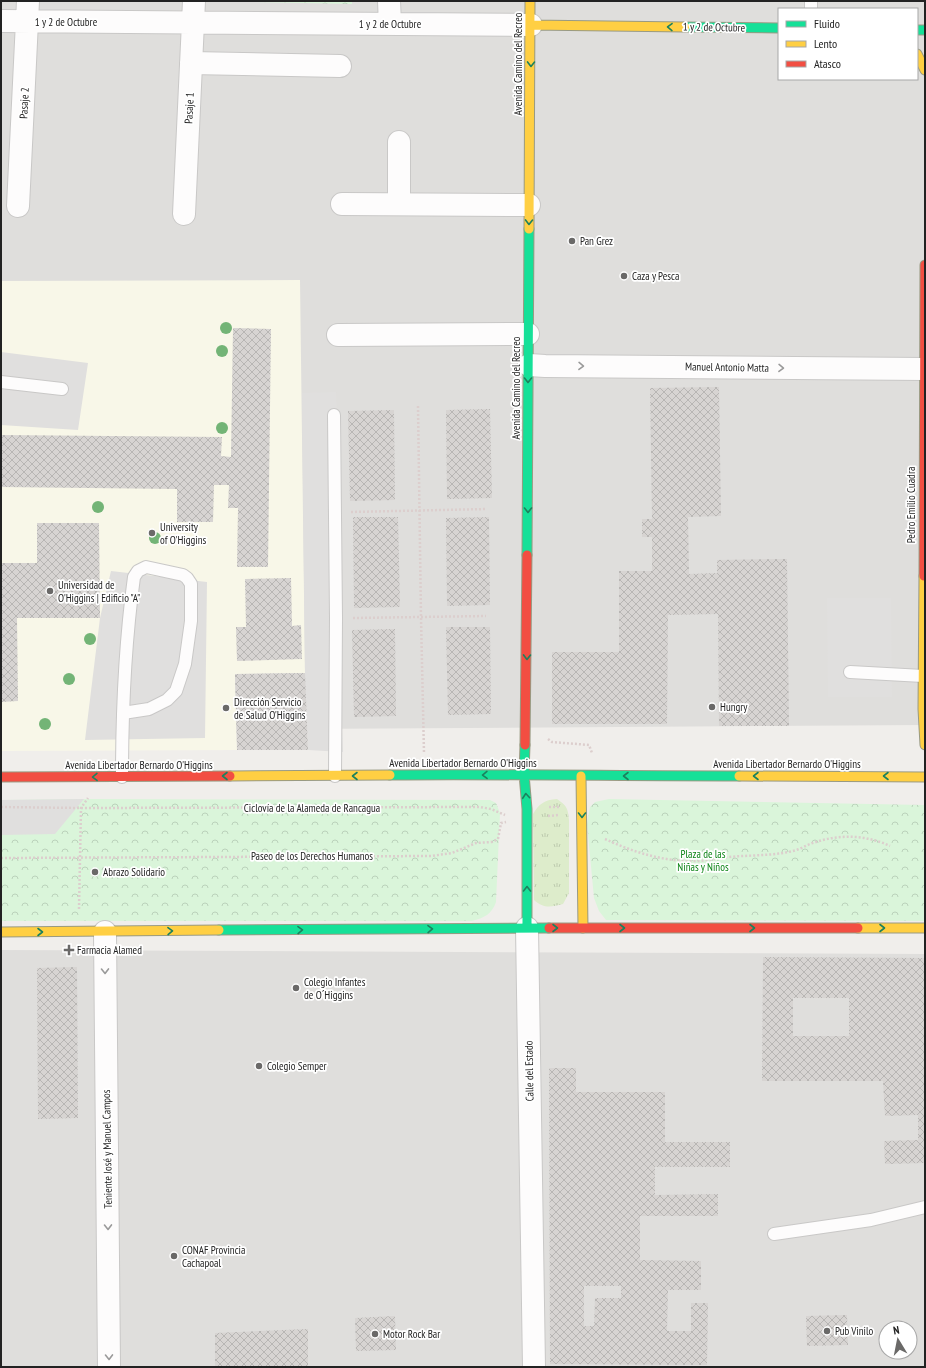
<svg xmlns="http://www.w3.org/2000/svg" width="926" height="1368" viewBox="0 0 926 1368" font-family="'PT Sans Narrow',sans-serif">
	<style>
		.residential { fill: #dfdedc; fill-rule: evenodd }
		.education { fill: #f8f7e8 }
		.grass { fill: url(#grass-tufts) }
		.park { fill: url(#park-crowns) }
		.parking { fill: #e0dfde }
		.building { fill: url(#building-cross-hatch); fill-rule: evenodd }
		.lines { fill: none; stroke-linecap: round; stroke-linejoin: round }
		.lane-casing { stroke: #c9c8c7; stroke-width: 14 }
		.street-casing { stroke: #c9c8c7; stroke-width: 24 }
		.fast-casing { stroke: #999a82; stroke-width: 11 }
		.slow-casing { stroke: #999a82; stroke-width: 11 }
		.jam-casing { stroke: #999a82; stroke-width: 11 }
		.path { stroke: #dccecd; stroke-width: 2.5; stroke-dasharray: 2 2; stroke-linecap: butt }
		.lane { stroke: #fdfcfc; stroke-width: 12 }
		.street { stroke: #fdfcfc; stroke-width: 22 }
		.fast { stroke: #16e098; stroke-width: 9 }
		.slow { stroke: #ffcf43; stroke-width: 9 }
		.jam { stroke: #f24e42; stroke-width: 9 }
		.tree { fill: #73b476 }
		.oneway { stroke: #1c815d }
		.oneway2 { stroke: #9a9a9a }
		.poi-dot { fill: #6a6968; stroke: #fff; stroke-width: 1.5 }
		.labels { text-anchor: middle; dominant-baseline: central; stroke-width: 3.5; stroke-linejoin: round; paint-order: stroke }
		.street-label { font-size: 11px; fill: #222; stroke: #fff }
		.poi-label { font-size: 11px; fill: #222; stroke: #fff; text-anchor: start }
		.park-label { font-size: 11px; fill: #0c8416; stroke: #fff }
	</style>
	<defs>
		<pattern id="grass-tufts" width="24" height="20" patternUnits="userSpaceOnUse"><rect width="24" height="20" fill="#ddeccb"/><path d="M3 7l-1-3M5 7V3M7 7l1-3M15 17l-1-3M17 17v-4M19 17l1-3" fill="none" stroke="#bdcaae"/></pattern>
		<pattern id="park-crowns" width="20" height="18" patternUnits="userSpaceOnUse"><rect width="20" height="18" fill="#daf5da"/><path d="M2 6a3 3 0 1 1 6 0M12 15a3 3 0 1 1 6 0" fill="none" stroke="#bbd2bb"/></pattern>
		<pattern id="building-cross-hatch" width="8" height="8" patternUnits="userSpaceOnUse"><rect width="8" height="8" fill="#d7d4d2"/><path d="M0 0l8 8M0 8l8-8" fill="none" stroke="#b8b6b4"/></pattern>
	</defs>
	<rect width="100%" height="100%" fill="#f0eeeb"/>
	<!-- residential -->
	<path class="residential" d="M 1,1 L 925,1 L 925,725 L 1,731 ZM 779,9 L 917,9 L 917,79 L 779,79 Z
		M 1,950 L 925,954 L 925,1367 L 1,1367 ZM 886,1328 L 910,1328 L 910,1352 L 886,1352 Z"/>
	<!-- education -->
	<path class="education" d="M 300,280 L 305,673 L 235,674 L 237,750 L 1,751 L 1,281 Z"/>
	<!-- grass -->
	<path class="grass" d="M 557,799 C 567,806 568,808 569,820 L 569,893 L 563,904 C 551,907 544,909 534,900 L 533,814 C 539,804 544,800 557,799 Z"/>
	<!-- park -->
	<path class="park" d="M 203,1 L 352,1 L 352,4 Z
		M 93,799 L 490,800 L 496,803 L 500,813 L 496,902 C 492,914 484,918 472,921 L 1,921 L 1,800 Z
		M 609,799 L 925,805 L 925,921 L 606,920 L 599,911 L 594,898 L 587,824 L 590,807 L 595,802 Z"/>
	<!-- parking -->
	<path class="parking" d="M 1,352 L 88,363 L 78,430 L 1,425 Z
		M 336,392 L 337,410 L 330,410 L 343,752 L 308,750 L 305,673 L 302,393 Z
		M 111,571 L 207,582 L 205,738 L 85,740 L 100,618 Z
		M 827,598 L 891,598 L 892,697 L 828,697 Z
		M 84,799 L 55,834 L 1,835 L 1,800 Z"/>
	<!-- building -->
	<path class="building" d="M 233,328 L 271,329 L 268,567 L 237,567 L 238,508 L 228,508 L 229,485 L 214,485 L 213,522 L 177,522 L 177,489 L 1,487 L 1,435 L 222,437 L 221,456 L 231,457 Z
		M 719,387 L 721,516 L 688,517 L 689,574 L 717,573 L 717,560 L 787,559 L 789,726 L 719,726 L 718,614 L 668,615 L 667,724 L 552,724 L 552,652 L 619,652 L 619,571 L 652,571 L 652,537 L 642,537 L 642,519 L 652,519 L 650,388 Z
		M 490,409 L 492,498 L 447,499 L 446,410 Z
		M 394,410 L 395,500 L 350,501 L 348,411 Z
		M 353,517 L 398,517 L 400,607 L 354,608 Z
		M 489,517 L 490,605 L 447,606 L 446,518 Z
		M 37,523 L 99,523 L 100,618 L 17,618 L 18,701 L 1,702 L 1,563 L 37,563 Z
		M 291,578 L 292,626 L 301,625 L 302,659 L 237,661 L 236,627 L 246,627 L 245,579 Z
		M 446,627 L 490,627 L 491,714 L 448,715 Z
		M 395,629 L 396,716 L 354,717 L 352,630 Z
		M 305,673 L 308,750 L 237,750 L 235,674 Z
		M 763,957 L 925,958 L 925,1163 L 885,1164 L 884,1141 L 918,1140 L 918,1115 L 885,1116 L 883,1081 L 762,1081 ZM 793,998 L 849,998 L 849,1036 L 793,1036 Z
		M 77,967 L 78,1118 L 38,1119 L 37,968 Z
		M 549,1068 L 576,1068 L 576,1092 L 665,1092 L 665,1142 L 730,1142 L 730,1167 L 655,1167 L 655,1195 L 718,1194 L 718,1216 L 640,1216 L 640,1260 L 701,1261 L 701,1290 L 668,1290 L 667,1331 L 691,1331 L 691,1303 L 708,1303 L 707,1365 L 550,1364 ZM 584,1286 L 621,1286 L 621,1298 L 595,1298 L 594,1326 L 584,1326 Z
		M 847,1315 L 848,1345 L 807,1346 L 806,1316 Z
		M 395,1316 L 396,1350 L 356,1351 L 355,1318 Z
		M 308,1329 L 308,1367 L 215,1367 L 215,1333 Z"/>
	<g class="lines">
		<defs>
			<path id="lane" d="M 811,9 L 811,1
				M 1,382 L 62,389
				M 334,415 L 336,618 L 335,776
				M 850,672 L 923,676
				M 122,777 C 122,710 125,643 134,577 L 138,571 L 146,567 L 183,575 L 187,578 L 191,584 L 191,621 L 185,664 L 176,691 L 167,700 L 149,709 L 123,713
				M 774,1234 L 871,1220 L 925,1207"/>
			<path id="street" d="M 389,1 L 390,24
				M 1,21 L 531,25
				M 191,63 L 340,66
				M 342,204 L 529,205
				M 399,204 L 399,142
				M 18,206 L 28,1
				M 184,214 L 194,1
				M 338,335 L 528,334
				M 529,365 L 545,366 L 925,369
				M 527,928 L 534,1367
				M 105,932 L 109,1367"/>
			<path id="fast" d="M 685,27 L 779,28
				M 917,30 L 925,30
				M 527,555 L 529,229
				M 525,745 L 524,774 L 527,809 L 527,928
				M 390,775 C 506,774 622,776 739,776
				M 219,930 L 549,928"/>
			<path id="slow" d="M 531,25 L 685,27
				M 917,54 L 925,70
				M 529,229 L 530,1
				M 924,576 L 923,709 L 925,745
				M 230,776 L 390,775
				M 581,776 L 583,928
				M 739,776 L 925,777
				M 858,928 L 925,928
				M 1,932 L 219,930"/>
			<path id="jam" d="M 924,576 L 925,265
				M 525,745 L 527,555
				M 1,777 L 230,776
				M 549,928 L 858,928"/>
		</defs>
		<!-- lane casing -->
		<use href="#lane" class="lane-casing"/>
		<!-- street casing -->
		<use href="#street" class="street-casing"/>
		<!-- fast casing -->
		<use href="#fast" class="fast-casing"/>
		<!-- slow casing -->
		<use href="#slow" class="slow-casing"/>
		<!-- jam casing -->
		<use href="#jam" class="jam-casing"/>
		<!-- path -->
		<path class="path" d="M 418,406 L 421,617 L 424,753
			M 351,512 L 487,509
			M 353,618 L 486,616
			M 548,739 L 552,742 L 589,745 L 592,753
			M 1,807 L 81,808 L 480,807 L 491,809 L 505,815
			M 549,807 L 560,807
			M 548,816 L 559,815
			M 605,839 C 633,852 664,862 696,861 C 707,861 718,858 729,857 C 750,855 772,856 793,851 C 801,849 808,844 816,842 C 840,834 867,835 890,846
			M 1,858 L 431,856 L 452,853 L 476,843 L 492,842 L 498,839 L 501,823 L 506,822
			M 79,909 L 81,808 L 88,798"/>
		<!-- lane -->
		<use href="#lane" class="lane"/>
		<!-- street -->
		<use href="#street" class="street"/>
		<!-- fast -->
		<use href="#fast" class="fast"/>
		<!-- slow -->
		<use href="#slow" class="slow"/>
		<!-- jam -->
		<use href="#jam" class="jam"/>
	</g>
	<!-- trees -->
	<g class="tree">
		<circle cx="226" cy="328" r="6"/>
		<circle cx="222" cy="351" r="6"/>
		<circle cx="222" cy="428" r="6"/>
		<circle cx="98" cy="507" r="6"/>
		<circle cx="155" cy="538" r="6"/>
		<circle cx="90" cy="639" r="6"/>
		<circle cx="69" cy="679" r="6"/>
		<circle cx="45" cy="724" r="6"/>
	</g>
	<!-- one-way arrows -->
	<defs><path id="oneway-chevron" d="M-2-3.5L2.5 0L-2 3.5" fill="none" stroke-width="1.6" stroke-linecap="round" stroke-linejoin="round"/></defs>
	<g class="oneway">
		<use href="#oneway-chevron" transform="translate(670 27) rotate(-179)"/>
		<use href="#oneway-chevron" transform="translate(531 64) rotate(91)"/>
		<use href="#oneway-chevron" transform="translate(529 222) rotate(91)"/>
		<use href="#oneway-chevron" transform="translate(528 380) rotate(90)"/>
		<use href="#oneway-chevron" transform="translate(528 510) rotate(90)"/>
		<use href="#oneway-chevron" transform="translate(527 657) rotate(91)"/>
		<use href="#oneway-chevron" transform="translate(485 775) rotate(179)"/>
		<use href="#oneway-chevron" transform="translate(225 776) rotate(180)"/>
		<use href="#oneway-chevron" transform="translate(355 776) rotate(180)"/>
		<use href="#oneway-chevron" transform="translate(626 776) rotate(-180)"/>
		<use href="#oneway-chevron" transform="translate(756 776) rotate(-180)"/>
		<use href="#oneway-chevron" transform="translate(886 776) rotate(-180)"/>
		<use href="#oneway-chevron" transform="translate(95 777) rotate(179)"/>
		<use href="#oneway-chevron" transform="translate(526 796) rotate(-95)"/>
		<use href="#oneway-chevron" transform="translate(582 815) rotate(90)"/>
		<use href="#oneway-chevron" transform="translate(527 889) rotate(-90)"/>
		<use href="#oneway-chevron" transform="translate(555 928)"/>
		<use href="#oneway-chevron" transform="translate(622 928)"/>
		<use href="#oneway-chevron" transform="translate(752 928)"/>
		<use href="#oneway-chevron" transform="translate(882 928)"/>
		<use href="#oneway-chevron" transform="translate(430 929) rotate(-1)"/>
		<use href="#oneway-chevron" transform="translate(300 930) rotate(-1)"/>
		<use href="#oneway-chevron" transform="translate(170 931) rotate(-1)"/>
		<use href="#oneway-chevron" transform="translate(40 932)"/>
	</g>
	<g class="oneway2">
		<use href="#oneway-chevron" transform="translate(581 366) rotate(1)"/>
		<use href="#oneway-chevron" transform="translate(781 368) rotate(1)"/>
		<use href="#oneway-chevron" transform="translate(105 971) rotate(89)"/>
		<use href="#oneway-chevron" transform="translate(108 1227) rotate(89)"/>
		<use href="#oneway-chevron" transform="translate(109 1357) rotate(89)"/>
	</g>
	<!-- markers -->
	<g class="poi-dot">
		<circle cx="572" cy="241" r="4"/>
		<circle cx="624" cy="276" r="4"/>
		<circle cx="152" cy="533" r="4"/>
		<circle cx="50" cy="591" r="4"/>
		<circle cx="712" cy="707" r="4"/>
		<circle cx="226" cy="708" r="4"/>
		<circle cx="95" cy="872" r="4"/>
		<path d="M67 944h4v4h4v4h-4v4h-4v-4h-4v-4h4z"/>
		<circle cx="296" cy="988" r="4"/>
		<circle cx="259" cy="1066" r="4"/>
		<circle cx="174" cy="1256" r="4"/>
		<circle cx="827" cy="1331" r="4"/>
		<circle cx="375" cy="1334" r="4"/>
	</g>
	<g class="labels">
		<!-- street labels -->
		<g class="street-label">
			<text x="66" y="22">1 y 2 de Octubre</text>
			<text x="390" y="24">1 y 2 de Octubre</text>
			<text transform="translate(714 27) rotate(1)">1 y 2 de Octubre</text>
			<text transform="translate(518 64) rotate(-90)">Avenida Camino del Recreo</text>
			<text transform="translate(24 103) rotate(-87)">Pasaje 2</text>
			<text transform="translate(189 108) rotate(-87)">Pasaje 1</text>
			<text transform="translate(727 367) rotate(1)">Manuel Antonio Matta</text>
			<text transform="translate(516 388) rotate(-90)">Avenida Camino del Recreo</text>
			<text transform="translate(911 505) rotate(-90)">Pedro Emilio Cuadra</text>
			<text x="463" y="763">Avenida Libertador Bernardo O'Higgins</text>
			<text x="787" y="764">Avenida Libertador Bernardo O'Higgins</text>
			<text x="139" y="765">Avenida Libertador Bernardo O'Higgins</text>
			<text x="312" y="808">Ciclovía de la Alameda de Rancagua</text>
			<text x="312" y="856">Paseo de los Derechos Humanos</text>
			<text transform="translate(529 1071) rotate(-91)">Calle del Estado</text>
			<text transform="translate(107 1149) rotate(-91)">Teniente José y Manuel Campos</text>
		</g>
		<!-- poi labels -->
		<g class="poi-label">
			<text x="580" y="241">Pan Grez</text>
			<text x="632" y="276">Caza y Pesca</text>
			<text x="160" y="527">University<tspan x="160" dy="13">of O'Higgins</tspan></text>
			<text x="58" y="585">Universidad de<tspan x="58" dy="13">O'Higgins | Edificio "A"</tspan></text>
			<text x="234" y="702">Dirección Servicio<tspan x="234" dy="13">de Salud O'Higgins</tspan></text>
			<text x="720" y="707">Hungry</text>
			<text x="103" y="872">Abrazo Solidario</text>
			<text x="77" y="950">Farmacia Alamed</text>
			<text x="304" y="982">Colegio Infantes<tspan x="304" dy="13">de O´Higgins</tspan></text>
			<text x="267" y="1066">Colegio Semper</text>
			<text x="182" y="1250">CONAF Provincia<tspan x="182" dy="13">Cachapoal</tspan></text>
			<text x="835" y="1331">Pub Vinilo</text>
			<text x="383" y="1334">Motor Rock Bar</text>
		</g>
		<!-- park labels -->
		<g class="park-label">
			<text x="703" y="854">Plaza de las<tspan x="703" dy="13">Niñas y Niños</tspan></text>
		</g>
	</g>
	<!-- border -->
	<rect width="926" height="1368" fill="none" stroke="#222222" stroke-width="4"/>
	<!-- legend -->
	<rect x="778" y="8" width="140" height="72" fill="#ffffff" stroke="#a7a7a7"/>
	<rect x="786" y="21" width="20" height="6" fill="#16e098" stroke="#a7a7a7"/>
	<text x="814" y="28" font-size="12" fill="#222222">Fluido</text>
	<rect x="786" y="41" width="20" height="6" fill="#ffcf43" stroke="#a7a7a7"/>
	<text x="814" y="48" font-size="12" fill="#222222">Lento</text>
	<rect x="786" y="61" width="20" height="6" fill="#f24e42" stroke="#a7a7a7"/>
	<text x="814" y="68" font-size="12" fill="#222222">Atasco</text>
	<!-- north arrow -->
	<g transform="translate(898 1340) rotate(350)"><circle r="19" fill="#ffffff" stroke="#a7a7a7"/>
	<path d="M0-3L7 15L0 10L-7 15Z" fill="#6a6968"/>
	<text y="-6" font-size="11" font-weight="bold" text-anchor="middle" fill="#222222">N</text>
	</g>
</svg>
